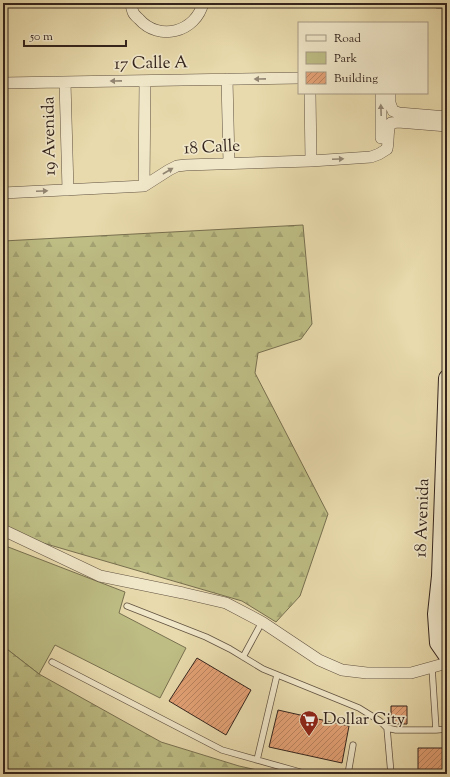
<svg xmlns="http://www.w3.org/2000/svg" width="450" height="777" viewBox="0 0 450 777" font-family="'Sorts Mill Goudy',serif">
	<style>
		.green { fill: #bdbd84; stroke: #787050 }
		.forest { fill: url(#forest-firs); stroke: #787050 }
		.building { fill: url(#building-hatch); stroke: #34241d }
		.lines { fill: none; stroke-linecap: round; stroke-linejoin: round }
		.lane-casing { stroke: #615241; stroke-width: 7 }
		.street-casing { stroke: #615241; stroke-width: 12 }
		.secondary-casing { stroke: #34241d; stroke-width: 18 }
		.lane { stroke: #f0e7c9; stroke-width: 5.5 }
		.street { stroke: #f0e7c9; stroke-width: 11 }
		.secondary { stroke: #f0e7c9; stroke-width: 16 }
		.oneway { fill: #928673 }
		.labels { text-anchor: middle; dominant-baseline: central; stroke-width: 3.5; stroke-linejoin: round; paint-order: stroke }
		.street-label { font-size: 17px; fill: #34241d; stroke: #f0e7c9 }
		.poi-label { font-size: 17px; fill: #34241d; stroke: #f0e7c9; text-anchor: start }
	</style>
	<defs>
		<pattern id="forest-firs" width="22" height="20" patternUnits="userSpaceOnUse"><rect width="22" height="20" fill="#bdbd84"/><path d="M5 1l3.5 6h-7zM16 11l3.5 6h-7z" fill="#a3a272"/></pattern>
		<pattern id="building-hatch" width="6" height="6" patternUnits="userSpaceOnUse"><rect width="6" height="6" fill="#e3a175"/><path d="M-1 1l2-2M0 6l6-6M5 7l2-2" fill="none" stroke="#b9835f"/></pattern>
	</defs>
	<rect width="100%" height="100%" fill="#e8daac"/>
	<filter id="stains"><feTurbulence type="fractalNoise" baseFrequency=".005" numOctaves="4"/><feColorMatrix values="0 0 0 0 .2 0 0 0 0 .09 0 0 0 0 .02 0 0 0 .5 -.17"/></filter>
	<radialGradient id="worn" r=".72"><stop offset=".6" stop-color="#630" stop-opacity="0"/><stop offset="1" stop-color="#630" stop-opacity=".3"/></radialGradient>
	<!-- green -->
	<path class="green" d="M 3,545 L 125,592 L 119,613 L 186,648 L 160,698 L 55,645 L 39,674 L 3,646 Z"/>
	<!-- forest -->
	<path class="forest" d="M 303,225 L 312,324 L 301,339 L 258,353 L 255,373 L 328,514 L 300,596 L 276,622 L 242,601 L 12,534 L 3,530 L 3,241 Z
		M 3,646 L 39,674 L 161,742 L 239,766 L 275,774 L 3,774 Z"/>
	<!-- building -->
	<path class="building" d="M 197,658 L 251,690 L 226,735 L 169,701 Z
		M 391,706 L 407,706 L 407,724 L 391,724 Z
		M 278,710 L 349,726 L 342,763 L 269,747 Z
		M 418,748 L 446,748 L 447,774 L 418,774 Z"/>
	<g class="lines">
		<defs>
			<path id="lane" d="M 127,606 L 206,637 L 230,649 L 263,669 L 359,708 L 380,721 L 387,728 L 396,730 L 436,730 L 432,668
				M 243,657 L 262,622
				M 52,662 L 222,750 L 307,774
				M 387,728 L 391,774
				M 436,730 L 447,729
				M 257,760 L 277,675
				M 348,774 L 353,745"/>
			<path id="street" d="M 131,3 C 131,6 132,9 133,12 C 134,15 137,17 139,19 C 159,42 196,32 203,3
				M 439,3 L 447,3
				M 227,79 L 229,163
				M 65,82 L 68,190
				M 3,83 L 299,78
				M 310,93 L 311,161
				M 381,93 L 381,138
				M 390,93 L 390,103 L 393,111 L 399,113 L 447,117
				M 144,186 L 145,81
				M 3,193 L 144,186 L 169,170 L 177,166 L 186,165 L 311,161 L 371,157 L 379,154 L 387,149 C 389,141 387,129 391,123 L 398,122 L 447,126
				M 3,530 L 100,576 L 183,593 L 226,603 L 262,622 L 319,660 L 342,670 L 367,673 L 411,673 L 447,663"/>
			<path id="secondary" d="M 447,378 L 440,576 L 436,614 L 438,643 L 447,656"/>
		</defs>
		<!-- lane casing -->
		<use href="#lane" class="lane-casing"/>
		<!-- street casing -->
		<use href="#street" class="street-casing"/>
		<!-- secondary casing -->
		<use href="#secondary" class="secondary-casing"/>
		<!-- lane -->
		<use href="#lane" class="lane"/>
		<!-- street -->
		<use href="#street" class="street"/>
		<!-- secondary -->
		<use href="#secondary" class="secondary"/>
	</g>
	<!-- one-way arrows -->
	<defs><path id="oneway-solid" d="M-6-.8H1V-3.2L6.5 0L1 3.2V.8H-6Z"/></defs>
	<g class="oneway">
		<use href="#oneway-solid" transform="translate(260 79) rotate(179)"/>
		<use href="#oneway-solid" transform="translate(116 81) rotate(179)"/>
		<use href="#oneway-solid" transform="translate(381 110) rotate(-92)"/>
		<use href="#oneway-solid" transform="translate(338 159) rotate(-3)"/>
		<use href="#oneway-solid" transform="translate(168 171) rotate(-30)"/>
		<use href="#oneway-solid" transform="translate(42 191) rotate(-3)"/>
	</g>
	<!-- icons -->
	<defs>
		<symbol id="supermarket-pin" viewBox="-11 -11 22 30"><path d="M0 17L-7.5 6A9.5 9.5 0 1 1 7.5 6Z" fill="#8f2418" stroke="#f0e7c9"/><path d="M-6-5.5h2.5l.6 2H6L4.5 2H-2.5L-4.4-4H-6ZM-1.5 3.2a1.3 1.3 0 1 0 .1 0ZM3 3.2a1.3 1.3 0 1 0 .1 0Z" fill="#fff"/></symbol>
	</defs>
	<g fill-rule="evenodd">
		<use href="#supermarket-pin" x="298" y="709" width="22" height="30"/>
	</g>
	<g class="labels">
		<!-- street labels -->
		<g class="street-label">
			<text transform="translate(151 64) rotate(-1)">17 Calle A</text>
			<text transform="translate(50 136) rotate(-91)">19 Avenida</text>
			<text transform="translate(212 148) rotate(-3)">18 Calle</text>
			<text transform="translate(423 518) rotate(-88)">18 Avenida</text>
		</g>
		<!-- poi labels -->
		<g class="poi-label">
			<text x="323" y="720">Dollar City</text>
		</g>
	</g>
	<!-- margin -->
	<rect width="450" height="777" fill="none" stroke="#e8daac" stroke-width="16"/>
	<rect x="4" y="4" width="442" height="769" fill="none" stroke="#34241d" stroke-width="2"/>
	<rect x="8" y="8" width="434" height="761" fill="none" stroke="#34241d"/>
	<!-- legend -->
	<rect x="298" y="22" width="130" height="72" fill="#f0e7c9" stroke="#a59984"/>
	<rect x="306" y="35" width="20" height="6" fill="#f0e7c9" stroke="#a59984"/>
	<text x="334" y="42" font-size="12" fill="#34241d">Road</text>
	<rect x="306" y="52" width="20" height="12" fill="#bdbd84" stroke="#a59984"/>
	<text x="334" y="62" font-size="12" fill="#34241d">Park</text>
	<rect x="306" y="72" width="20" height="12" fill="url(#building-hatch)" stroke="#a59984"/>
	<text x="334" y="82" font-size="12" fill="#34241d">Building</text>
	<!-- scale -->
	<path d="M24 40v6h102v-6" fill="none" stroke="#34241d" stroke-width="2"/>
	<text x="30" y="40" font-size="12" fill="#34241d" stroke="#f0e7c9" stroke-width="3" paint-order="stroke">50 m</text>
	<rect width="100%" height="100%" filter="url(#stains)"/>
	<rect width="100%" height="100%" fill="url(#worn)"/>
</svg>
